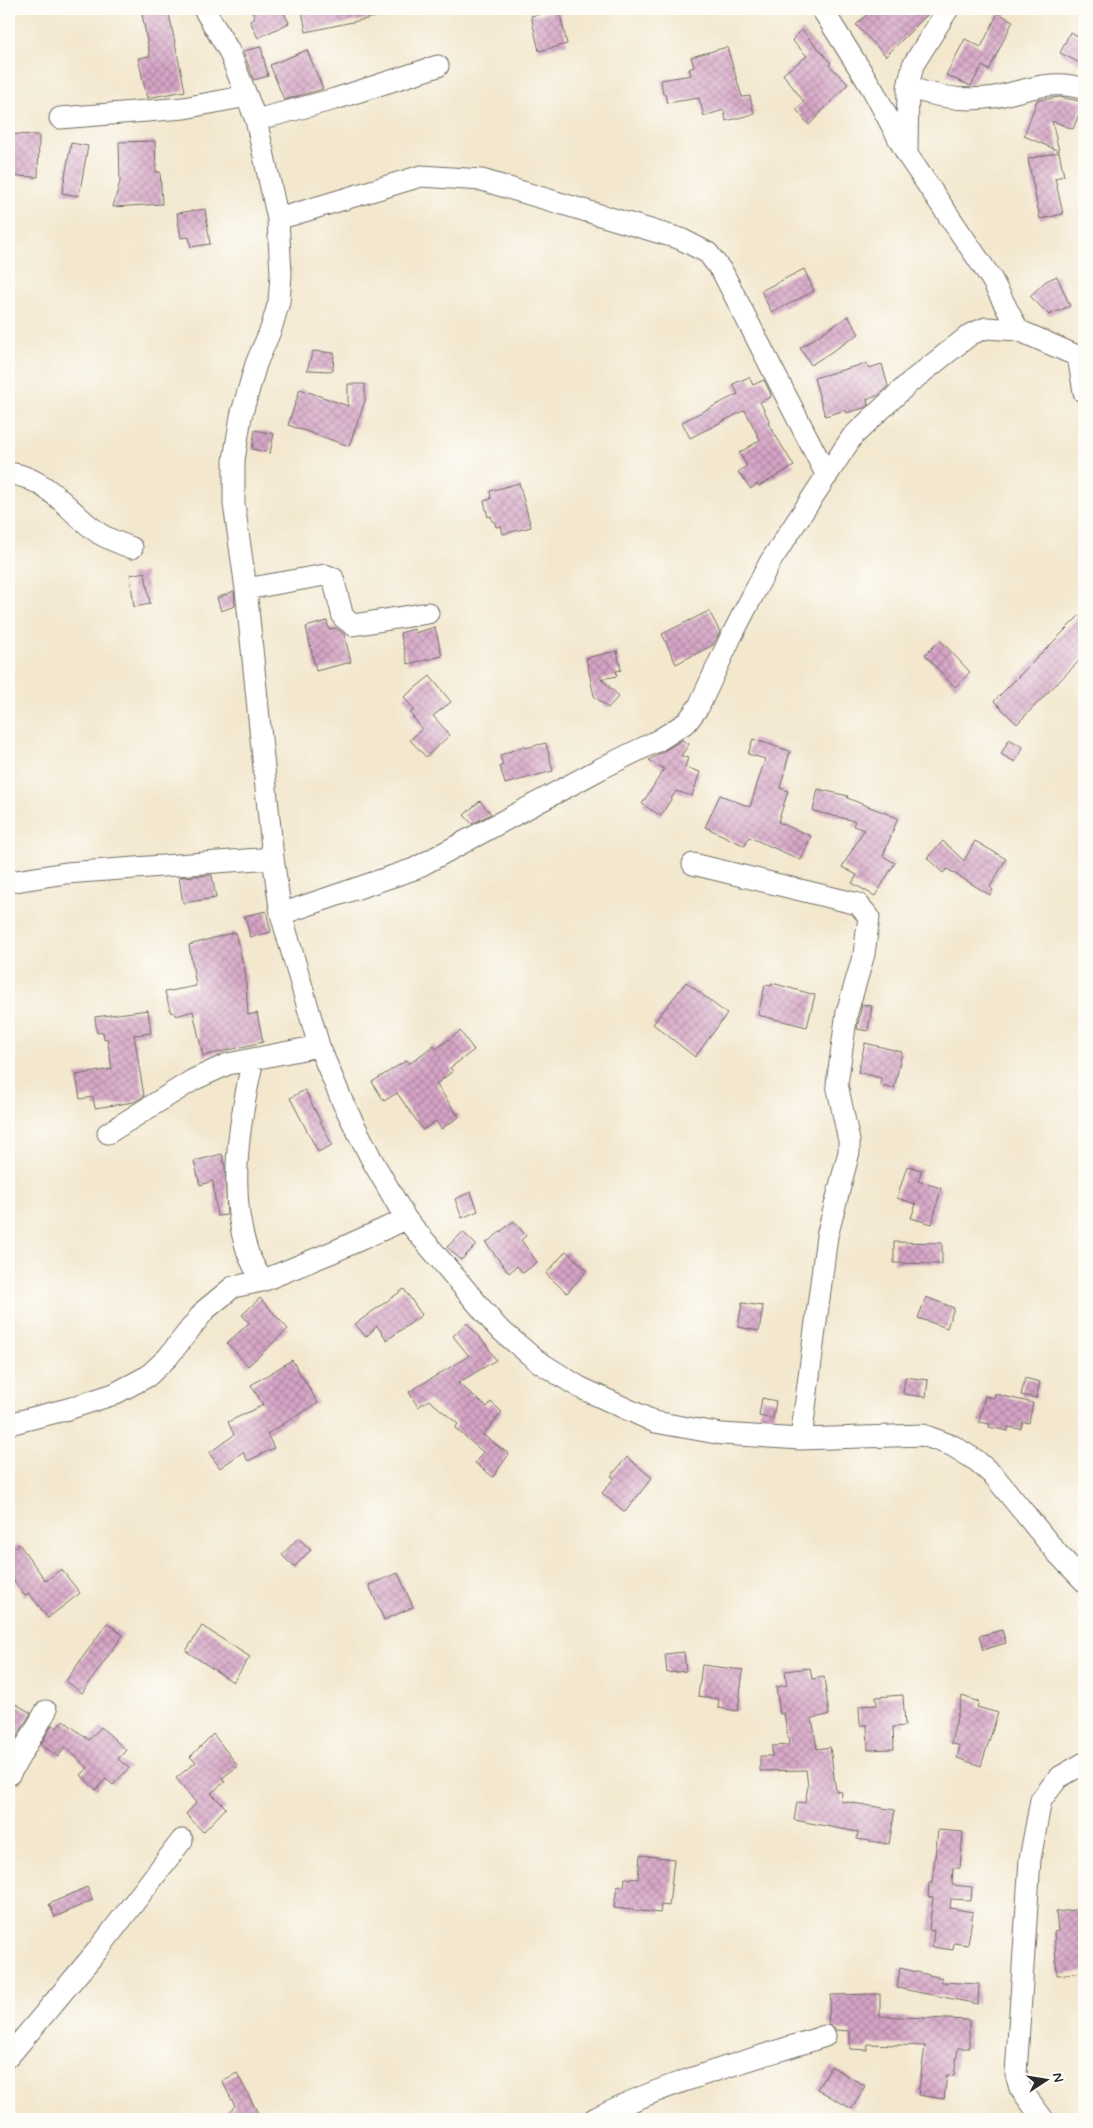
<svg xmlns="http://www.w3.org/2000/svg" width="1093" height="2128" viewBox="0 0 1093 2128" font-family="Mynerve,sans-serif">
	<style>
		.building { fill: url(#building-cross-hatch) }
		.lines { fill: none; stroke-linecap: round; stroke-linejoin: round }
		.minor-casing { stroke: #716d64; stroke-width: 23 }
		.minor { stroke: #fff; stroke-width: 21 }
	</style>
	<defs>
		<pattern id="building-cross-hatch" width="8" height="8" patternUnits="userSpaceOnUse" patternTransform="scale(1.25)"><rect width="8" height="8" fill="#d6a4c6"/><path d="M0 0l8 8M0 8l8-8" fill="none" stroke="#ae86a1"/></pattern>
	</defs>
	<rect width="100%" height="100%" fill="#fdfcf7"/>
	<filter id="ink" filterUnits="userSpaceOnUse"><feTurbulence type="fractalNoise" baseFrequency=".02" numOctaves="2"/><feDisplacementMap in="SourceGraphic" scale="10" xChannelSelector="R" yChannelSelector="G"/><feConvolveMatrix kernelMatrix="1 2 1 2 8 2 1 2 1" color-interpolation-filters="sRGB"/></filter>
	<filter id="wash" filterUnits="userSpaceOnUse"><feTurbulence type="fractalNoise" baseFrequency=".0096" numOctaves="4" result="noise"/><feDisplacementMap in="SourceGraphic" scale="20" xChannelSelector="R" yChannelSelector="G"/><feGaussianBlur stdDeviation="1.12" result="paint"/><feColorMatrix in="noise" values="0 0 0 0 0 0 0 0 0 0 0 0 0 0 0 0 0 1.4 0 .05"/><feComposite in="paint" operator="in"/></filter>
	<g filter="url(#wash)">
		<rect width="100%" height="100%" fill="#f3e7ce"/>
		<g id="blocks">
			<!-- building -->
			<path class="building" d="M 141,9 L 168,9 L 185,91 L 147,98 L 138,58 L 150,56 Z
				M 251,9 L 282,9 L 289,23 L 258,38 L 250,21 L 255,18 Z
				M 314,9 L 384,9 L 385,15 L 306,32 L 302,11 Z
				M 873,9 L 933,9 L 886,56 L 856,25 Z
				M 559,10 L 567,44 L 539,51 L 531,16 Z
				M 998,13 L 1013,21 L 989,70 L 982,66 L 971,86 L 946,75 L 965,39 L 981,47 Z
				M 802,30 L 831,63 L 829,65 L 848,84 L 809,125 L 796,109 L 804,102 L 783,74 L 807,56 L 792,40 Z
				M 1070,32 L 1084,39 L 1084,54 L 1080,63 L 1060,53 Z
				M 261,47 L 268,76 L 254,80 L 243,51 Z
				M 727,47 L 742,97 L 750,96 L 754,114 L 726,121 L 724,110 L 704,116 L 699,98 L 667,103 L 665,94 L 663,94 L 661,80 L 691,75 L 689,69 L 694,67 L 691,57 Z
				M 307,50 L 323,89 L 284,100 L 270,65 Z
				M 1060,97 L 1084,102 L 1073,129 L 1052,121 L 1059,151 L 1024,136 L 1037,100 Z
				M 9,134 L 39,135 L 38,177 L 9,176 Z
				M 155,141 L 156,172 L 160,172 L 162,204 L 113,207 L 120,182 L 119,142 Z
				M 71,143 L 88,146 L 79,196 L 62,193 Z
				M 1059,152 L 1064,176 L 1055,178 L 1063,214 L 1040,219 L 1028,159 Z
				M 205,209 L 210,244 L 191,247 L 189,237 L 181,238 L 177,213 Z
				M 804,269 L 814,291 L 772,313 L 761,291 Z
				M 1057,276 L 1070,306 L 1049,315 L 1030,296 L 1046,281 Z
				M 848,316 L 859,334 L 811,365 L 800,348 Z
				M 313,351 L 334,353 L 333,371 L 307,370 Z
				M 867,363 L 869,368 L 882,364 L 888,386 L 877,396 L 867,399 L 868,405 L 864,408 L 846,413 L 846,410 L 825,416 L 814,378 Z
				M 749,377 L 753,385 L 764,380 L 770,392 L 771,397 L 760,402 L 770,422 L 768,423 L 794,466 L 759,486 L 757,484 L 751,489 L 738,472 L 747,466 L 739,453 L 760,440 L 745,410 L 690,438 L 682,422 L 738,394 L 733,384 Z
				M 348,384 L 365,384 L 365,401 L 349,446 L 288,425 L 300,389 L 348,406 Z
				M 255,430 L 274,434 L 270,453 L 252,449 Z
				M 519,483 L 531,527 L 503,534 L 501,526 L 496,527 L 494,521 L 492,521 L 491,516 L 488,517 L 484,501 L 491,499 L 490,491 Z
				M 145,572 L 150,604 L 134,607 L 130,575 Z
				M 234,591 L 235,606 L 221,611 L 217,598 Z
				M 709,611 L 720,632 L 713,645 L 676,664 L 662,634 Z
				M 1084,611 L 1084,656 L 1017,724 L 994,701 Z
				M 327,621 L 329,629 L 336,628 L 344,634 L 351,662 L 316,671 L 306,627 Z
				M 435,627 L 442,656 L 408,664 L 400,633 L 414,629 L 415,633 Z
				M 940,640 L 970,672 L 955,687 L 925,655 Z
				M 617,651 L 621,670 L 616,671 L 617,676 L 601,679 L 619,696 L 608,708 L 594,696 L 586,658 Z
				M 430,676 L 451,702 L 433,716 L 450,735 L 426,757 L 410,740 L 422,729 L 410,713 L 414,710 L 404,697 Z
				M 753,739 L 790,751 L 780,788 L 788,791 L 778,822 L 811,836 L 801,860 L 749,837 L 745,846 L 705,827 L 720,795 L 750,807 L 765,759 L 748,754 Z
				M 1009,739 L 1023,747 L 1015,762 L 1001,754 Z
				M 682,740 L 689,744 L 681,756 L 688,758 L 685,767 L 700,772 L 692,796 L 676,791 L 661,816 L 642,804 L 664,769 L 649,760 Z
				M 546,743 L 553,771 L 505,784 L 500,766 L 503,765 L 500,755 L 525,746 L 525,748 Z
				M 818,789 L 848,796 L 847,798 L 898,818 L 883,856 L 895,863 L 875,896 L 852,883 L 857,875 L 842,867 L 864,830 L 853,826 L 855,821 L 813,811 Z
				M 480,801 L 491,814 L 472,824 L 464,815 Z
				M 943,841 L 964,861 L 975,841 L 1006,859 L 990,887 L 993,890 L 990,895 L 947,869 L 943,873 L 927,858 Z
				M 212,875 L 216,898 L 183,903 L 179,877 Z
				M 266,911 L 271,932 L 250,937 L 245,916 Z
				M 235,932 L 245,970 L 248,1015 L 257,1013 L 263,1042 L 203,1056 L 193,1011 L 176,1016 L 174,1012 L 171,1013 L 165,992 L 196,986 L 189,945 Z
				M 686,982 L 727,1014 L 695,1057 L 653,1024 Z
				M 772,983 L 815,995 L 807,1027 L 758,1015 L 765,985 L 771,986 Z
				M 862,1004 L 872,1006 L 868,1031 L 857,1029 Z
				M 148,1010 L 151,1033 L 134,1035 L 144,1096 L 134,1102 L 95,1108 L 93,1097 L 80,1099 L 76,1075 L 112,1069 L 107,1038 L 104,1039 L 103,1032 L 97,1033 L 95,1017 Z
				M 460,1031 L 474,1050 L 450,1068 L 453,1071 L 436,1084 L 459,1117 L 441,1129 L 436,1121 L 423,1130 L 397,1093 L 384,1101 L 372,1082 L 407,1060 L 409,1064 L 434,1045 L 436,1049 Z
				M 865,1043 L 902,1052 L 894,1089 L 880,1085 L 881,1078 L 858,1072 Z
				M 305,1090 L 332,1145 L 318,1152 L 290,1098 Z
				M 222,1154 L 225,1166 L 227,1215 L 217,1216 L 213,1181 L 200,1185 L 194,1161 Z
				M 907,1166 L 922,1170 L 918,1181 L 941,1188 L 932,1224 L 911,1218 L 916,1204 L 897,1198 Z
				M 471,1192 L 478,1211 L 462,1218 L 455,1199 Z
				M 514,1221 L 526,1236 L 521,1240 L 537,1262 L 523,1273 L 517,1266 L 509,1273 L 486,1243 Z
				M 463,1232 L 476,1245 L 461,1260 L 447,1247 Z
				M 894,1242 L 942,1243 L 942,1264 L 894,1263 Z
				M 566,1251 L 587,1270 L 567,1293 L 546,1274 Z
				M 404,1289 L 422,1315 L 387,1340 L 377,1326 L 366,1337 L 355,1324 Z
				M 926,1297 L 954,1308 L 947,1328 L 918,1318 Z
				M 260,1298 L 288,1329 L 248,1366 L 227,1343 L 249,1323 L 242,1315 Z
				M 742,1303 L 763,1306 L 759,1331 L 738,1327 Z
				M 467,1323 L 487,1346 L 496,1360 L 458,1383 L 487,1407 L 491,1402 L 502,1412 L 483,1435 L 509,1454 L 493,1477 L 475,1463 L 483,1452 L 455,1428 L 458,1424 L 429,1400 L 418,1407 L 409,1392 L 469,1356 L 453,1336 Z
				M 292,1360 L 318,1403 L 267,1434 L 274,1448 L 248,1461 L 243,1452 L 220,1468 L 209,1453 L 234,1435 L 228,1422 L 263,1405 L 251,1385 Z
				M 905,1377 L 928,1380 L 926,1397 L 903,1394 Z
				M 1025,1378 L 1040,1382 L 1036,1398 L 1021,1395 Z
				M 995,1394 L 1033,1403 L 1029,1423 L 1023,1422 L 1021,1429 L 1008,1427 L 1008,1431 L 989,1427 L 990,1424 L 979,1422 L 985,1396 L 994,1398 Z
				M 762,1398 L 776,1401 L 773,1419 L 759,1416 Z
				M 627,1457 L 652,1478 L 625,1512 L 602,1493 L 614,1478 L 611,1476 Z
				M 298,1538 L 311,1550 L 294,1567 L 282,1555 Z
				M 19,1544 L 46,1581 L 61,1569 L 80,1593 L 48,1618 L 29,1593 L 25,1596 L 9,1574 L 9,1551 Z
				M 398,1573 L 413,1607 L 384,1620 L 369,1585 Z
				M 107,1623 L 123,1635 L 82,1693 L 66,1681 Z
				M 202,1626 L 250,1657 L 233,1682 L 186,1651 Z
				M 1002,1630 L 1006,1643 L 983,1650 L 979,1636 Z
				M 684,1652 L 686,1671 L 667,1673 L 665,1654 Z
				M 702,1665 L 743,1670 L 738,1711 L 718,1708 L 719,1699 L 698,1696 Z
				M 810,1668 L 812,1679 L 824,1677 L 829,1715 L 812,1718 L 817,1749 L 830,1747 L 836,1791 L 842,1792 L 841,1801 L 895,1810 L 889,1844 L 857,1839 L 858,1832 L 794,1820 L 797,1802 L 805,1803 L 808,1786 L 806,1770 L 760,1771 L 760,1756 L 772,1756 L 772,1746 L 789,1745 L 784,1713 L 780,1714 L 776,1687 L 787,1685 L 785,1671 Z
				M 903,1695 L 905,1726 L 893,1727 L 894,1749 L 868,1750 L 867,1725 L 860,1725 L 859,1706 L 877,1705 L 876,1697 Z
				M 962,1696 L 979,1702 L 977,1707 L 998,1713 L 981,1766 L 957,1758 L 960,1746 L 951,1743 Z
				M 9,1700 L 31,1713 L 9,1750 Z
				M 63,1720 L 89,1740 L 101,1727 L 126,1750 L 118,1759 L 129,1768 L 113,1785 L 106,1779 L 96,1790 L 81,1775 L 88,1768 L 65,1747 L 58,1757 L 41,1744 L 52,1725 L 57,1728 Z
				M 213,1734 L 238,1766 L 222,1778 L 225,1782 L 211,1793 L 226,1808 L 203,1832 L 186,1814 L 196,1803 L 176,1778 L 196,1762 L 190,1757 Z
				M 938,1830 L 963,1832 L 960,1868 L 953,1868 L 952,1885 L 972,1887 L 971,1900 L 951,1899 L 950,1908 L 973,1912 L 968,1945 L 954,1943 L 953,1950 L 932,1947 L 934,1931 L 929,1930 L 933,1898 L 928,1897 L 929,1883 L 932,1883 Z
				M 640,1855 L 674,1859 L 669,1906 L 661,1905 L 660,1913 L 614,1908 L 617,1886 L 624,1887 L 625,1878 L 638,1879 Z
				M 87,1887 L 93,1900 L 55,1917 L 49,1904 Z
				M 1084,1909 L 1084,1972 L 1057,1975 L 1054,1932 L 1058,1931 L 1056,1912 Z
				M 900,1968 L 942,1978 L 941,1982 L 979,1984 L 978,2004 L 897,1988 Z
				M 880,1994 L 880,2016 L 969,2020 L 969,2048 L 958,2048 L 954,2076 L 947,2075 L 944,2099 L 918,2095 L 925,2046 L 868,2044 L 867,2050 L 850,2049 L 850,2031 L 836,2030 L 828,2024 L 831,1995 Z
				M 831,2066 L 865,2086 L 852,2109 L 817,2089 Z
				M 237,2073 L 261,2119 L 221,2119 L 235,2106 L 222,2081 Z"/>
		</g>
	</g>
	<g filter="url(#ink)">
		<use href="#blocks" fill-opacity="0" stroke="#716d64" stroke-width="1"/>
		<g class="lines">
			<defs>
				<path id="minor" d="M 204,9 L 229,51 L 256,120 L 278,219 L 281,274 L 279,302 L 271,329 L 256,364 L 241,416 L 234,460 L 234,504 L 246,589 L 273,858 L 281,914 L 319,1046 L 343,1103 L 372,1160 L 406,1219 L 497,1327 L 536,1360 L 579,1387 L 655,1422 L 722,1434 L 801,1439 L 923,1435 L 953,1446 L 977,1461 L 995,1477 L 1057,1553 L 1084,1581
					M 822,9 L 873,90 L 908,156 L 991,278 L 1018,330
					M 908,87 C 936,97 964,102 994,97 C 1025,91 1052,78 1084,89
					M 60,118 L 184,108 L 247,96
					M 256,120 L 335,99 L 438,66
					M 907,151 L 908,87 L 913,65 L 948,9
					M 278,219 L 421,176 L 482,180 L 681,239 L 708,253 L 723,273 L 827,476
					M 1078,356 L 1084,392
					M 9,473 C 50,479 69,513 100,534 C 110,540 122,544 132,548
					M 246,589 L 325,575 L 333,578 L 343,617 L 353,625 L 428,613
					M 693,864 L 858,904 L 869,917 L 864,954 L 847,1012 L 837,1084 L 849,1141 L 849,1152 L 827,1236 L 801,1439
					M 9,882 L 66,873 L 273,858
					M 281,914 L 414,869 L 600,769 L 659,740 L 687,722 L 699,706 L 731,637 L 770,562 L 852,437 L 909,383 L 971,334 L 986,328 L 1018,330 L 1084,359
					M 253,1059 C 240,1119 227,1190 247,1250 C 250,1261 257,1271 262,1281
					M 108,1133 L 193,1080 L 228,1064 L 319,1046
					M 9,1424 L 68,1409 L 114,1394 L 148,1376 L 168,1357 L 205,1310 L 233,1287 L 262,1281 L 335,1251 L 406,1219
					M 9,1775 L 46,1711
					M 9,2056 L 97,1951 L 182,1840
					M 594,2119 C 663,2083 751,2060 825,2036
					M 1043,2119 L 1020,2088 L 1016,2074 L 1030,1859 L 1041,1800 L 1058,1778 L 1084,1763"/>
			</defs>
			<!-- minor casing -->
			<use href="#minor" class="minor-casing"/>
			<!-- minor -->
			<use href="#minor" class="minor"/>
		</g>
	</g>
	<!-- margin -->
	<rect width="1093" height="2128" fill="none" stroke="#fdfcf7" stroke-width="30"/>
	<!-- north arrow -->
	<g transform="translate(1046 2080) rotate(78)" stroke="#fdfcf7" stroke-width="4" paint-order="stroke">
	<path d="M0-4L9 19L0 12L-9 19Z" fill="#2b2b2b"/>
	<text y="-8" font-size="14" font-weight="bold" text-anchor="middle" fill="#2b2b2b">N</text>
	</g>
</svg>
